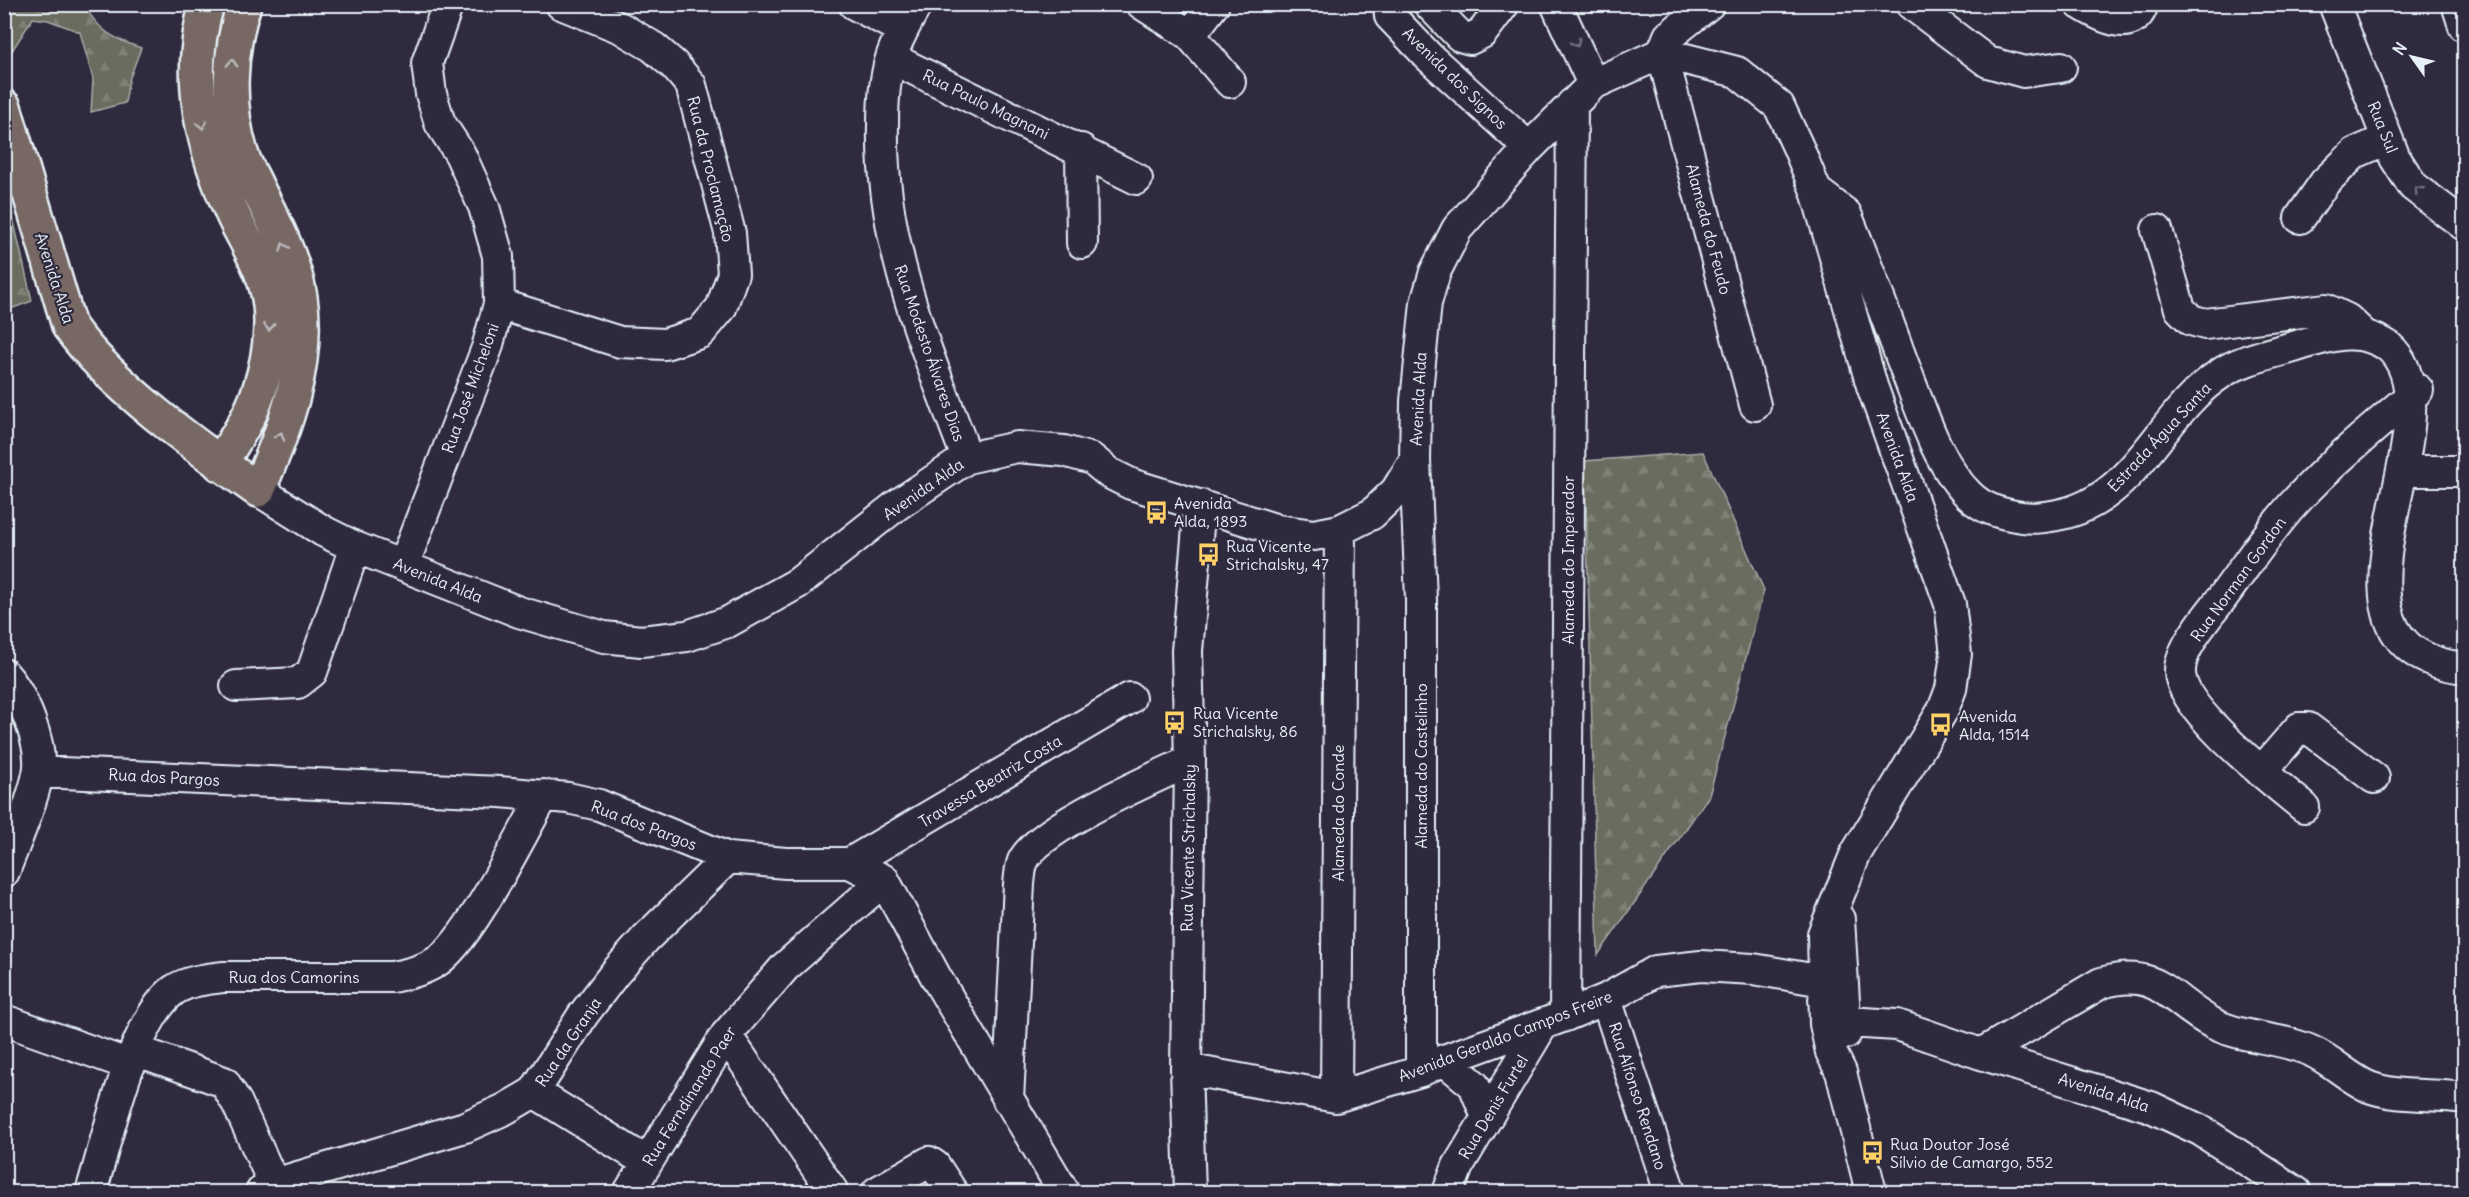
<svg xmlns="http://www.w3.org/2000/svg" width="2469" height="1197" viewBox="0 0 2469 1197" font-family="Delius,sans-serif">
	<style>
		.forest { fill: url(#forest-firs); stroke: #a8aeab; stroke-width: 1.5 }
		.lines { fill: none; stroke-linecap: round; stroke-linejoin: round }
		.minor-casing { stroke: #e8f1f8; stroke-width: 34 }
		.major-casing { stroke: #e8f1f8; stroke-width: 38 }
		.minor { stroke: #2f2a3d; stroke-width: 30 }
		.major { stroke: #776864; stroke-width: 33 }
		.oneway { stroke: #70707e }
		.oneway2 { stroke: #bbbabd }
		.labels { text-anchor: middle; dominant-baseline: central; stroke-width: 4.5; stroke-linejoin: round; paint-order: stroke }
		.street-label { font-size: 16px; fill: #e8f1f8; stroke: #2f2a3d }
		.poi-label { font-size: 16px; fill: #e8f1f8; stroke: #2f2a3d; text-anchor: start }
	</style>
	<defs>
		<pattern id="forest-firs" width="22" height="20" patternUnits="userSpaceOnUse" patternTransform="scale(1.5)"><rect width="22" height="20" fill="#696c5e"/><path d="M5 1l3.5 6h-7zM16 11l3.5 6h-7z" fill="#7e8176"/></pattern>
	</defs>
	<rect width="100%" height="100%" fill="#2f2a3d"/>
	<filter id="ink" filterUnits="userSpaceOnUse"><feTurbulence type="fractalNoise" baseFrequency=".0167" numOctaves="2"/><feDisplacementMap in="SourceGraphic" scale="12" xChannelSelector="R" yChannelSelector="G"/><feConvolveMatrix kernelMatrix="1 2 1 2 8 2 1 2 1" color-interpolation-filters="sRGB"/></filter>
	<g filter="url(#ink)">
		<!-- forest -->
		<path class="forest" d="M 10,5 L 84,5 C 99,31 113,39 141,48 L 129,80 L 125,103 L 91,112 L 93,79 L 80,32 L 48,20 L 33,18 L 6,60 L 5,9 Z
			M 5,183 L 32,301 L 5,311 L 4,311 Z
			M 1703,452 L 1764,590 L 1709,796 L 1598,955 L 1585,461 Z"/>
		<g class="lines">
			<defs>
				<path id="minor" d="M 854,4 L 903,30
					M 917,4 C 907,22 897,39 891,58 C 884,80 883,102 883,125 C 880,244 926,348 967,458
					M 1142,4 L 1190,35 L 1230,82
					M 1389,4 L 1390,16 L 1429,57 L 1529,148
					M 1429,4 L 1460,36 L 1470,39 L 1482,33 L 1504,4
					M 1556,4 L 1593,84
					M 1709,4 L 1669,36 L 1662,53 L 1755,405
					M 1911,4 L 1988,62 L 2024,72 L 2061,67
					M 2080,4 C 2098,15 2134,36 2143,4
					M 2334,4 L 2395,158 L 2413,186 L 2464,225
					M 2457,4 L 2464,26
					M 1190,35 L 1214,4
					M 891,58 L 1137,179
					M 1081,149 L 1082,243
					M 1816,191 L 1846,214 C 1866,263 1885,313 1903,363 C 1919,403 1937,464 1969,495 C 1984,510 2002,514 2022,517 C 2035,519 2045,517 2057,515 C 2136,501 2159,414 2220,374 C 2243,358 2276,353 2303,344 C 2333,335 2360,327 2388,346 C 2469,415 2289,647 2464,668
					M 2300,218 L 2325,182 L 2355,153 L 2387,139
					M 2157,230 L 2180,309 L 2191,320 L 2205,324 L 2326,309 L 2347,319 L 2364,335
					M 499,304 L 620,342 L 665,344 L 700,333 L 721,308 L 733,274 L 730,233 L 691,85 L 674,65 L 653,47 L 621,28 L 561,4
					M 1415,460 L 1421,599 L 1421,1071
					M 2411,471 L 2464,471
					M 258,490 L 323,531 L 355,547 L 519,612 L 604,637 L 641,641 L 687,636 L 728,622 L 798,583 L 897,505 L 967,458 L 1017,447 L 1064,451 L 1092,459 L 1109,473 L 1131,484 L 1278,530 L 1314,535 L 1340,530 L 1372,514 L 1396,491 L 1415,460 L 1416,401 L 1426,303 L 1435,272 L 1457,229 L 1529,148 L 1593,84 L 1662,53 L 1737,72 L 1779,106 L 1798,147 L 1816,191 L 1872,386 L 1950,604 L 1956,654 L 1951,689 L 1943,710 L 1856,853 L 1823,934 L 1825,1024 L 1831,1052 L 1841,1072 L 1871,1192
					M 403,566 L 487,348 L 499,304 L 498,256 L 484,207 L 460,154 L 440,123 L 431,94 L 427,63 L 448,4
					M 4,674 C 23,695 44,746 38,774 C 31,807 16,840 4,872
					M 236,686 L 298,683 L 312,672 L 355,547
					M 39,772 L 500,792 L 568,798 L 599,805 L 728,858 L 786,863 L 850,863 L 884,880 L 937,979 L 1064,1192
					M 2261,772 L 2299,728 L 2308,728 L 2374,778
					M 2304,807 C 2275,783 2180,710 2180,672 C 2179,649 2208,616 2222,598 C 2246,566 2269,530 2297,500 C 2334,460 2376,426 2418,390
					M 850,863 L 1130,698
					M 1839,919 L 1846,1033
					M 1606,999 L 1670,1192
					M 1824,1000 L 1847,1022 L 1897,1025 L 1981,1054 L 2151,1107 L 2200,1130 L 2296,1192
					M 1565,1016 L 1572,104
					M 4,1020 L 130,1065
					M 726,1035 L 833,1192
					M 135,1050 L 224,1082 L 237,1103 L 274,1184
					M 1981,1054 L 2101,983 C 2160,966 2168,1000 2214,1024 C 2245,1039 2280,1037 2311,1051 C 2332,1060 2348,1078 2369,1087 C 2398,1098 2434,1093 2464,1098
					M 1444,1060 L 1474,1085 L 1487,1117
					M 1186,1069 L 1336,1097 L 1421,1071 L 1444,1060 L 1565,1016 L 1606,999 L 1656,971 L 1701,966 L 1753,969 L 1823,981
					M 534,1092 L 647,1162
					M 1336,1097 L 1340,530
					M 1008,1100 L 1019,884 C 1020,877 1020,868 1023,861 C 1039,827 1153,779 1190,761
					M 91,1192 C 107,1141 132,1021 174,990 C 188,981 206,979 223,977 L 392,977 C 407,974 422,971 436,962 C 469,942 522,833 544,795
					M 261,1192 L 274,1184 L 465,1127 L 505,1109 L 534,1092 L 583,1015 L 615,973 L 646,938 L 728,858
					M 629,1192 L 726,1035 L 785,967 L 884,880
					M 877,1192 L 929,1162 L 935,1166 L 952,1192
					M 1190,1192 L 1186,1069 L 1190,761 L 1187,651 L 1200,505
					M 1448,1192 L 1458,1166 L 1543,1024"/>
				<path id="major" d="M 207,4 C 185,78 203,150 234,217 C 248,246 266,272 270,305 C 274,339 265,382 250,413 C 242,430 230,447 220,464
					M 4,107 L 69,326 C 111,386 197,447 258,490 C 285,429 310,364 300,297 C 294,260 275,223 258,190 C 253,178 245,166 241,153 C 226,105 229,52 244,4"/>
			</defs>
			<!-- minor casing -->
			<use href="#minor" class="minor-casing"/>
			<!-- major casing -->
			<use href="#major" class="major-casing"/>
			<!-- minor -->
			<use href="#minor" class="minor"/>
			<!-- major -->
			<use href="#major" class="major"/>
		</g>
		<!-- one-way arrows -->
		<defs><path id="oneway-chevron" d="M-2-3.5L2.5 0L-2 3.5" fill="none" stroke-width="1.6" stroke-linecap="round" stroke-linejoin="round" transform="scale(1.5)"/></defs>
		<g class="oneway">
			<use href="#oneway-chevron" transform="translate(1576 43) rotate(63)"/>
			<use href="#oneway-chevron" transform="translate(2418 190) rotate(-136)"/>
		</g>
		<g class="oneway2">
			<use href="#oneway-chevron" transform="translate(232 63) rotate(-88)"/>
			<use href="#oneway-chevron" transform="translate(202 125) rotate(79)"/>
			<use href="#oneway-chevron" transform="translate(284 247) rotate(-113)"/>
			<use href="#oneway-chevron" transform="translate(269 327) rotate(92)"/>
			<use href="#oneway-chevron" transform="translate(280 436) rotate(-71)"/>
		</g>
	</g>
	<!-- icons -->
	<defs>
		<symbol id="bus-bare" viewBox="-9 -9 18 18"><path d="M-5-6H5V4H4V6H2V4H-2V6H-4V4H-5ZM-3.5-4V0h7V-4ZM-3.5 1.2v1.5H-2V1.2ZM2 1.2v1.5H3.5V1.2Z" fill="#ffd166" stroke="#2f2a3d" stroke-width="2.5" paint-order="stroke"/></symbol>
	</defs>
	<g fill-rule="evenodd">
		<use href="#bus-bare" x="1140" y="496" width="33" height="33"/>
		<use href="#bus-bare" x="1192" y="538" width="33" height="33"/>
		<use href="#bus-bare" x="1158" y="706" width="33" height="33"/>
		<use href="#bus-bare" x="1924" y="708" width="33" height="33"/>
		<use href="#bus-bare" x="1856" y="1136" width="33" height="33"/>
	</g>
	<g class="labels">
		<!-- street labels -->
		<g class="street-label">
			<text transform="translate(1455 78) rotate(44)">Avenida dos Signos</text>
			<text transform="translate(986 104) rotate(26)">Rua Paulo Magnani</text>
			<text transform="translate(2383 127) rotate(68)">Rua Sul</text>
			<text transform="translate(711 169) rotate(76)">Rua da Proclamação</text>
			<text transform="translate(1709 229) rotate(75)">Alameda do Feudo</text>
			<text transform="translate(55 278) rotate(72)">Avenida Alda</text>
			<text transform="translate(930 353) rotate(71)">Rua Modesto Álvares Dias</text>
			<text transform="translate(470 388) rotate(-70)">Rua José Micheloni</text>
			<text transform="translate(1418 399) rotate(-87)">Avenida Alda</text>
			<text transform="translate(2159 437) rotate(-47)">Estrada Água Santa</text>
			<text transform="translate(1898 457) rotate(70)">Avenida Alda</text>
			<text transform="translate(923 489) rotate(-35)">Avenida Alda</text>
			<text transform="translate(1568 560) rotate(-90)">Alameda do Imperador</text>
			<text transform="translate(2238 579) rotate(-54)">Rua Norman Gordon</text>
			<text transform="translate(438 580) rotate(22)">Avenida Alda</text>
			<text transform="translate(1421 766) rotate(-90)">Alameda do Castelinho</text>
			<text transform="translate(164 777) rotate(3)">Rua dos Pargos</text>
			<text transform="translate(990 781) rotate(-31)">Travessa Beatriz Costa</text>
			<text transform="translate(1338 813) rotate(-90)">Alameda do Conde</text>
			<text transform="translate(644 825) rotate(21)">Rua dos Pargos</text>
			<text transform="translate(1188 848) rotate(-89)">Rua Vicente Strichalsky</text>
			<text x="294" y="977">Rua dos Camorins</text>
			<text transform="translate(1505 1036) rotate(-21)">Avenida Geraldo Campos Freire</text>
			<text transform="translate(568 1042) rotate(-56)">Rua da Granja</text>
			<text transform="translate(2104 1092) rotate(18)">Avenida Alda</text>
			<text transform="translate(689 1096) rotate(-58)">Rua Ferndinando Paer</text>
			<text transform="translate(1638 1096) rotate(72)">Rua Alfonso Rendano</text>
			<text transform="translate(1493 1107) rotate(-59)">Rua Denis Furtel</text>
		</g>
		<!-- poi labels -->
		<g class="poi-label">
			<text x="1174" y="503">Avenida<tspan x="1174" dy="18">Alda, 1893</tspan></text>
			<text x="1226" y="546">Rua Vicente<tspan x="1226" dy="18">Strichalsky, 47</tspan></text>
			<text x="1193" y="713">Rua Vicente<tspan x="1193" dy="18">Strichalsky, 86</tspan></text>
			<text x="1959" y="716">Avenida<tspan x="1959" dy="18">Alda, 1514</tspan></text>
			<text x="1890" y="1144">Rua Doutor José<tspan x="1890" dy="18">Sílvio de Camargo, 552</tspan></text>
		</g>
	</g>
	<!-- margin -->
	<rect width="2469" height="1197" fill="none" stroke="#2f2a3d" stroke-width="24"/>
	<rect x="12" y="12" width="2445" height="1173" fill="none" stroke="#e8f1f8" stroke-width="2" filter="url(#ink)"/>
	<!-- north arrow -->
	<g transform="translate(2412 57) rotate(304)" stroke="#2f2a3d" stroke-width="4.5" paint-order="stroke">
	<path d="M0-4.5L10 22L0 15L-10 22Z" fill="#e8f1f8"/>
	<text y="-9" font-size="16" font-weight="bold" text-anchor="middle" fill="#e8f1f8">N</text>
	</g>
</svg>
